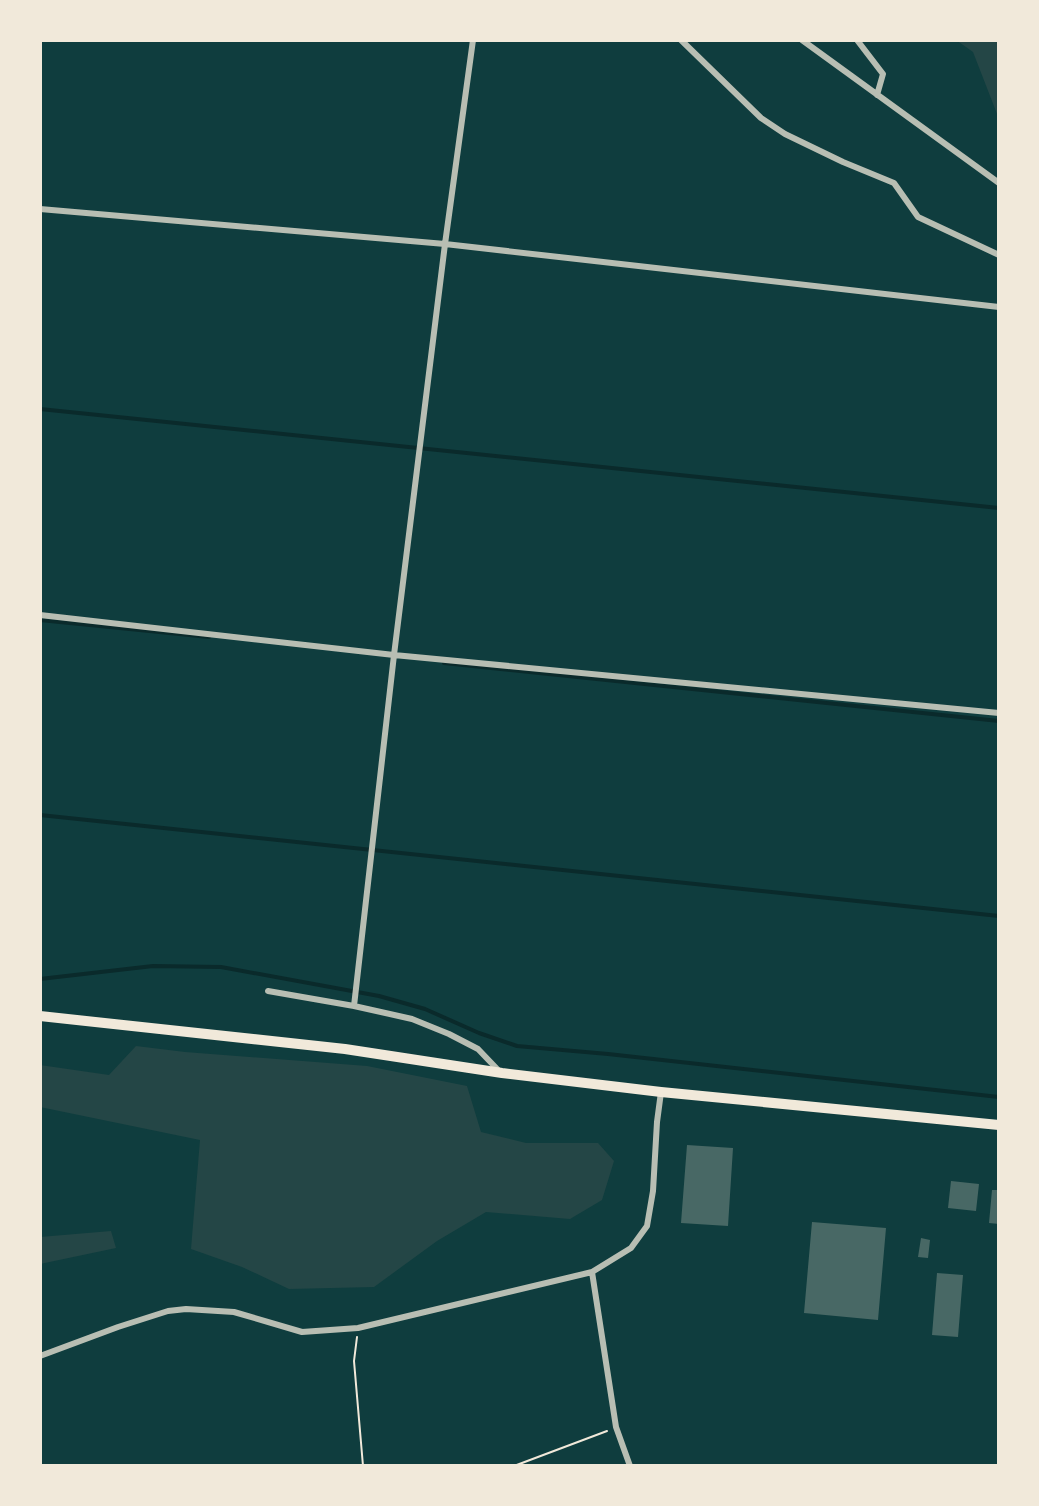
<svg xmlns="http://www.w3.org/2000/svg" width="1039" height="1506" viewBox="0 0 1039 1506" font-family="'Exo 2',sans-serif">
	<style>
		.green { fill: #244646 }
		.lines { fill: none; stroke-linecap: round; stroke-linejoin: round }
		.stream { stroke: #0a2a2b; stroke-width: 4 }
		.building { fill: #486865 }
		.path { stroke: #f1e9da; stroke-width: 2 }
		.minor { stroke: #b8beb3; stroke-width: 6 }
		.trunk { stroke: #f1e9da; stroke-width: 10 }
	</style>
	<rect width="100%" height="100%" fill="#0f3d3e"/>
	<!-- green -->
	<path class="green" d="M 956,40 L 999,40 L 999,119 L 973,52 Z
		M 136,1046 L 185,1052 L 367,1066 L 467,1086 L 481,1132 L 526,1143 L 598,1143 L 614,1161 L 602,1200 L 570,1219 L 486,1212 L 437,1241 L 374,1287 L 289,1289 L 242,1267 L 191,1249 L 200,1140 L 40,1107 L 40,1065 L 109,1075 Z
		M 111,1231 L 116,1248 L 40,1264 L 40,1237 Z"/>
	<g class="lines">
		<!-- stream -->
		<path class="stream" d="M 40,409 L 999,508
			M 40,620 L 209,637
			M 444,663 L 999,721
			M 40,815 L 999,916
			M 40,979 L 153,966 L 221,967 L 379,996 L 425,1009 L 479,1033 L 517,1046 L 608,1054 L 999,1097"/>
	</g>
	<!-- building -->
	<path class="building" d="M 687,1145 L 733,1148 L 728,1226 L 681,1223 Z
		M 951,1181 L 979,1184 L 976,1211 L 948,1208 Z
		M 992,1190 L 999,1190 L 999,1224 L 989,1223 Z
		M 812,1222 L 886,1228 L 878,1320 L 804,1313 Z
		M 921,1238 L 930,1240 L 928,1258 L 918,1257 Z
		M 937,1273 L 963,1275 L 958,1337 L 932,1335 Z"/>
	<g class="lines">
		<!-- path -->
		<path class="path" d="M 357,1337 L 354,1361 L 363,1466
			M 514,1466 L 607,1431"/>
		<!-- minor -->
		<path class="minor" d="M 473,40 L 445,244 L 394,655 L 354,1006 L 412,1019 L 449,1034 L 478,1049 L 499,1071
			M 681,40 L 761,118 L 785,134 L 843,162 L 894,183 L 918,217 L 999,255
			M 802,40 L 999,183
			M 857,40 L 883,74 L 877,95
			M 40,209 L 445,244 L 999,307
			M 40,615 L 394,655 L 999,713
			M 268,991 L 354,1006
			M 592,1272 L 616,1427 L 630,1466
			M 40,1356 L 118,1327 L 168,1311 L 186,1309 L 234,1312 L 302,1332 L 358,1328 L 592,1272 L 631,1248 L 647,1226 L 653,1191 L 657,1122 L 661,1092"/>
		<!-- trunk -->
		<path class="trunk" d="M 40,1016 L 345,1049 L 502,1073 L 661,1092 L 999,1125"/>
	</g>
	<!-- border -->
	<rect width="1039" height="1506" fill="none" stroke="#f1e9da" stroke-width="84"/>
</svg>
